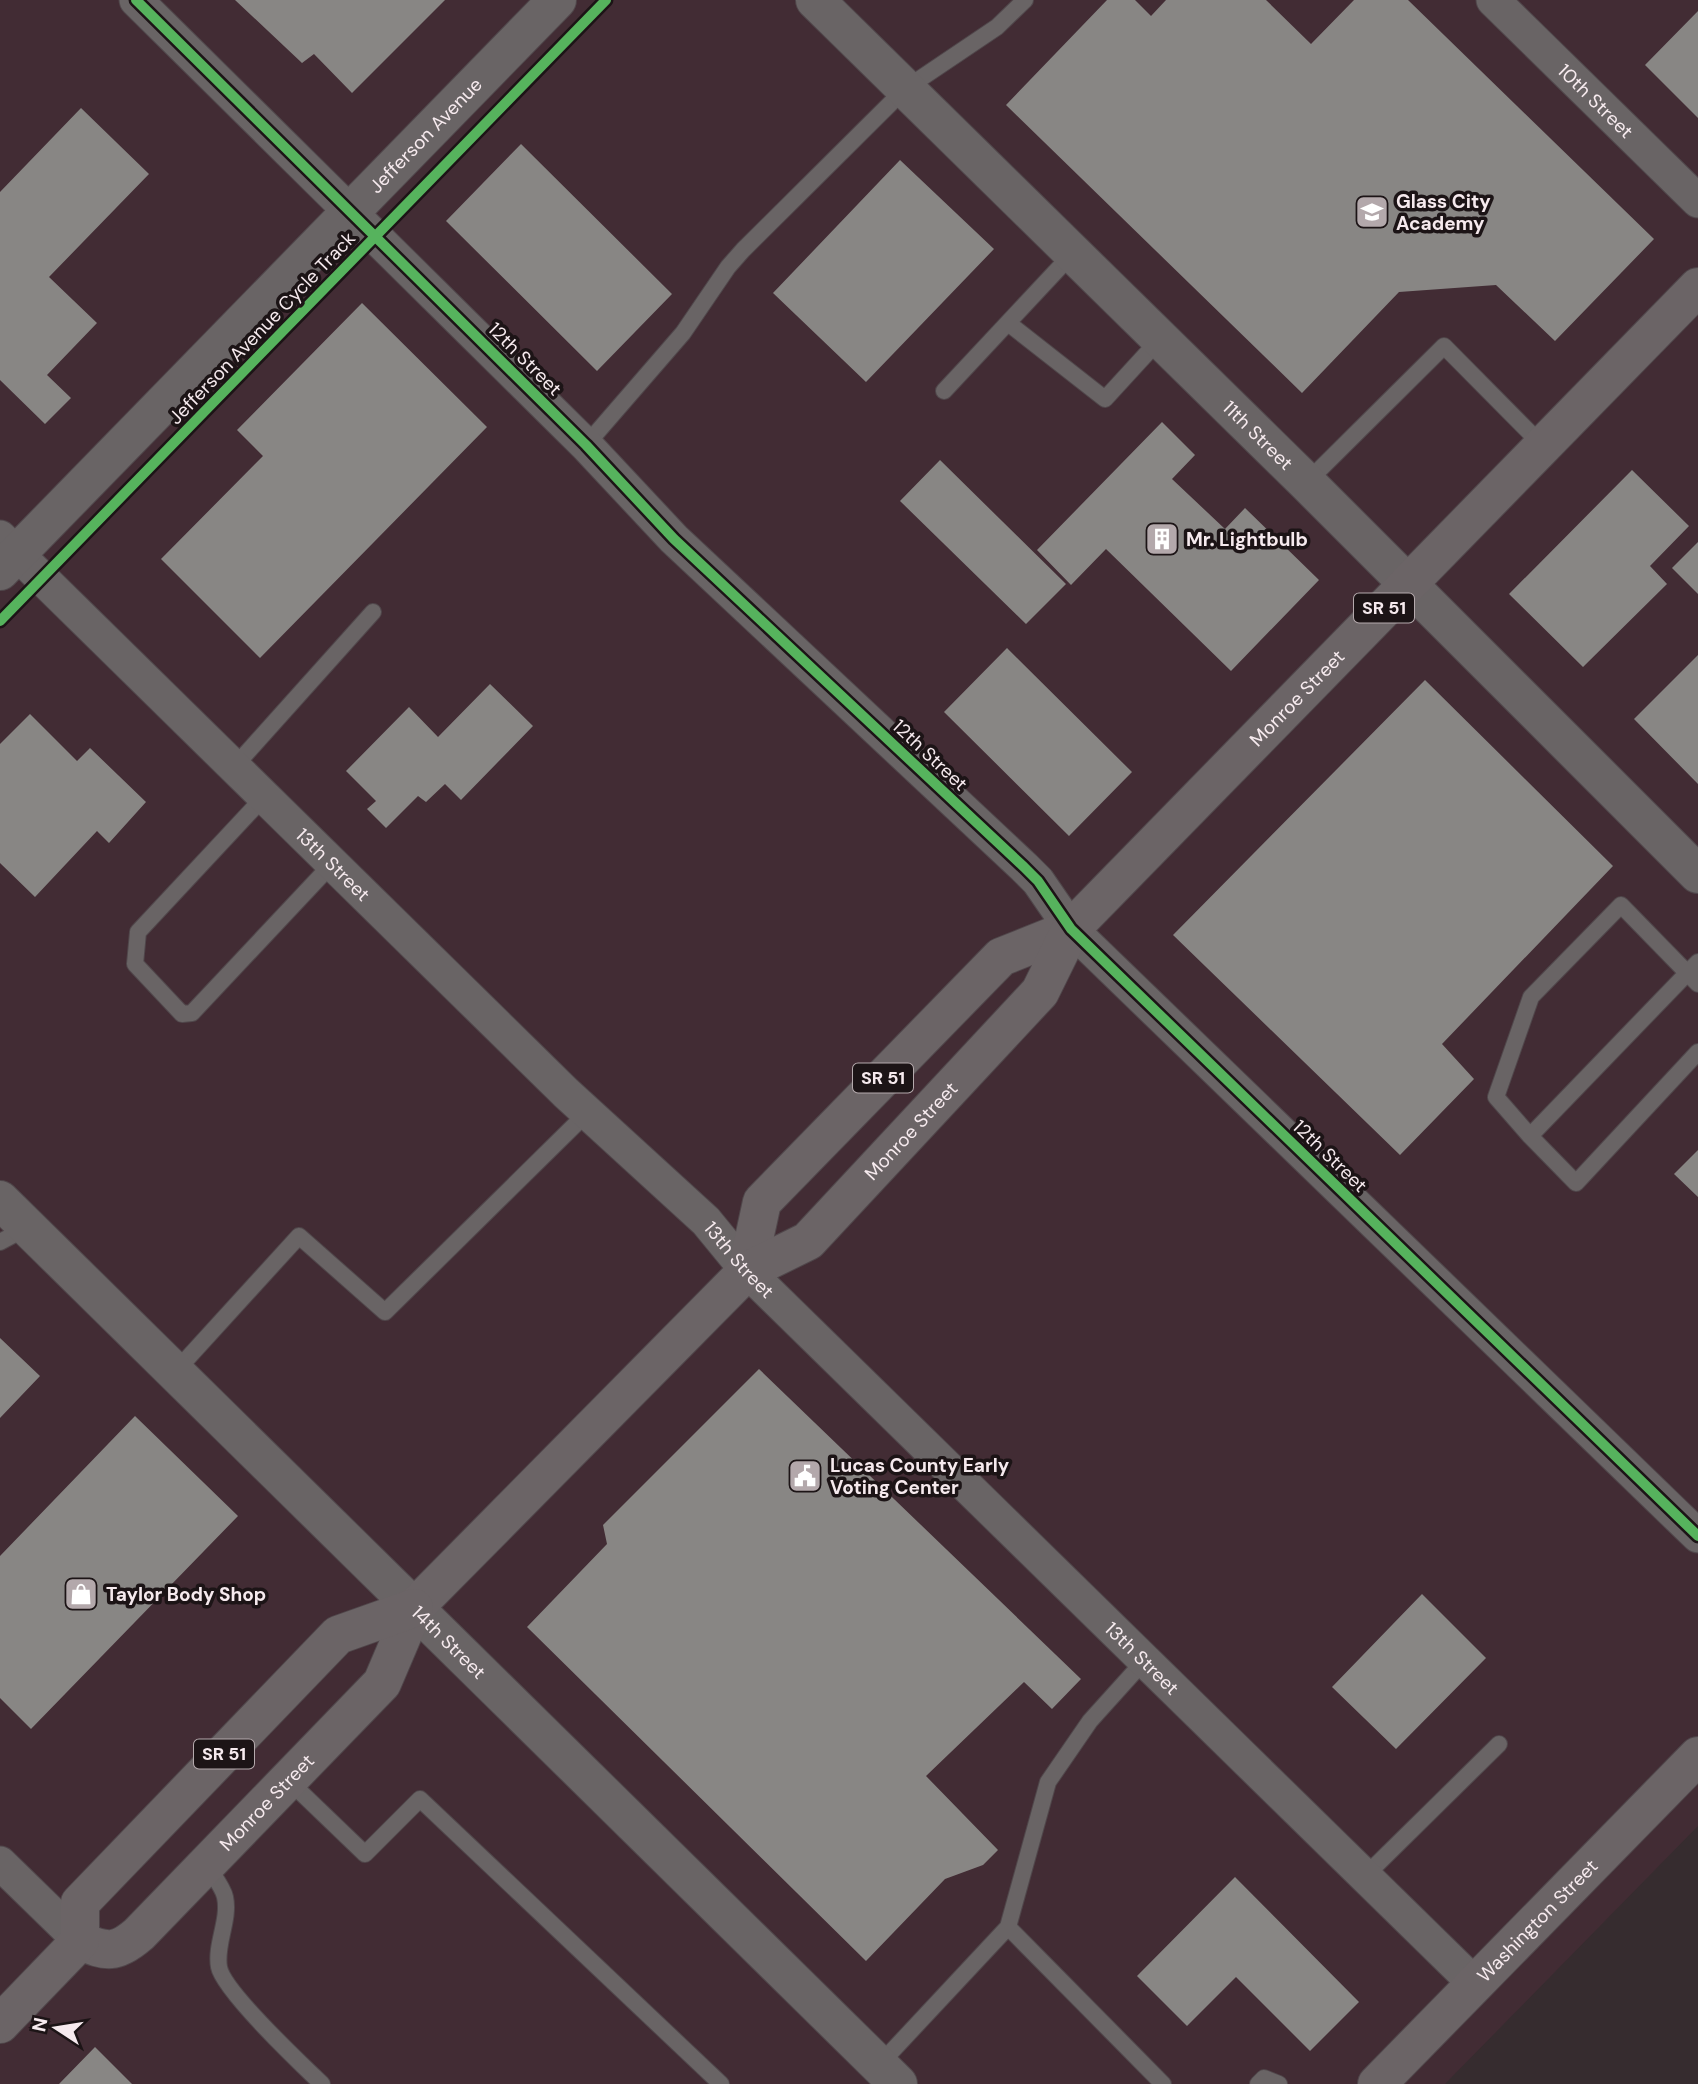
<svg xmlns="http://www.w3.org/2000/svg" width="1698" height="2084" viewBox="0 0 1698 2084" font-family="'DM Sans',sans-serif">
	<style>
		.built { fill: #422c34 }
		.building { fill: #888684 }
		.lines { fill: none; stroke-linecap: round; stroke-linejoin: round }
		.service-casing { stroke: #50474b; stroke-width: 18 }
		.minor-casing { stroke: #50474b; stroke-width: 35 }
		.tertiary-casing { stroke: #50474b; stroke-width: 40 }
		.primary-casing { stroke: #50474b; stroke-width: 40 }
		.service { stroke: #696465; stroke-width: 16 }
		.minor { stroke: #696465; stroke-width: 33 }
		.tertiary { stroke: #696465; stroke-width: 38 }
		.primary { stroke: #6b6466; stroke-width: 38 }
		.cycleway-casing { stroke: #1c1416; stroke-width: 15 }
		.cycleway { stroke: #56b35d; stroke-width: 10 }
		.labels { text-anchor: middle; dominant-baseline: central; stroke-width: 7; stroke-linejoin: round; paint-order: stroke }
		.shield { fill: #1c1416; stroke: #b5aaad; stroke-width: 2 }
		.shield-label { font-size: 18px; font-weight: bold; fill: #f6eaee }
		.street-label { font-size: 19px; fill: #f6eaee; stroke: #1c1416 }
		.poi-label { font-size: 19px; font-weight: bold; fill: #f6eaee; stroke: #1c1416; text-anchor: start }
	</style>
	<rect width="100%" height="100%" fill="#362c2f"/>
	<!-- built -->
	<path class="built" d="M 0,0 L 1698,0 L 1698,1826 L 1445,2084 L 0,2084 Z"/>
	<!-- building -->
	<path class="building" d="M 235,0 L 445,0 L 352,93 L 314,54 L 302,63 Z
		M 1107,0 L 1135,0 L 1151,16 L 1166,0 L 1266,0 L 1311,44 L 1354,0 L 1408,0 L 1654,239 L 1555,341 L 1496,285 L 1399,292 L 1302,393 L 1006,105 Z
		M 1698,11 L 1698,118 L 1645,65 Z
		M 81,108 L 149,174 L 49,277 L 97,323 L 47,375 L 71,398 L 45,424 L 0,380 L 0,192 Z
		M 521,144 L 672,294 L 597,371 L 446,221 Z
		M 900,160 L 994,249 L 866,382 L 773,293 Z
		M 362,303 L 487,427 L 260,658 L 161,559 L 263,456 L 237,430 Z
		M 1162,422 L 1195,455 L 1172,479 L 1225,529 L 1245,508 L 1319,580 L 1231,671 L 1106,549 L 1071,585 L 1037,550 Z
		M 940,460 L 1066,584 L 1026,624 L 900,501 Z
		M 1632,470 L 1689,526 L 1650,566 L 1667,584 L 1583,667 L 1509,594 Z
		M 1698,542 L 1698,594 L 1672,568 Z
		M 1007,648 L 1132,772 L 1069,836 L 944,712 Z
		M 1698,655 L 1698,784 L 1634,719 Z
		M 1425,680 L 1613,866 L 1442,1044 L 1474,1079 L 1400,1155 L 1173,935 Z
		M 490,684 L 533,726 L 461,800 L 445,784 L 426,802 L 418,796 L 386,828 L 367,809 L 376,801 L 346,771 L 409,707 L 438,737 Z
		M 30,714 L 77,761 L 90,748 L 146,802 L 109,843 L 97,831 L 35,897 L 0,863 L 0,744 Z
		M 1698,1150 L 1698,1197 L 1674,1174 Z
		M 0,1338 L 40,1376 L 0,1418 Z
		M 759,1369 L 1081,1679 L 1052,1709 L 1024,1682 L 926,1776 L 998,1850 L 983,1865 L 945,1879 L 866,1961 L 527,1627 L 607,1544 L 603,1525 Z
		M 135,1416 L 238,1516 L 31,1729 L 0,1698 L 0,1556 Z
		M 1422,1594 L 1486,1658 L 1396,1749 L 1332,1687 Z
		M 1235,1877 L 1359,2002 L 1310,2051 L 1236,1977 L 1187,2026 L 1137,1976 Z
		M 95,2047 L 132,2084 L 59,2084 Z"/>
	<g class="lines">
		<defs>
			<path id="service" d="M 1008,323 L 1105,399 L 1160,339
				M 944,391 L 1073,253
				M 586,445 L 683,333 L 728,267 L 743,250 L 905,89 L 997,27 L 1025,0
				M 1307,482 L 1444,346 L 1543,446
				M 234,767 L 373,612
				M 264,797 L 138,932 L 135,964 L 182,1014 L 192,1013 L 332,864
				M 1698,984 L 1621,905 L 1531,997 L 1496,1097 L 1530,1136 L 1576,1183 L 1698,1052
				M 1530,1136 L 1698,962
				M 0,1242 L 28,1227
				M 175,1372 L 299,1236 L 385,1312 L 587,1113
				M 1145,1660 L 1090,1721 L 1048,1782 L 1008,1927 L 1163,2084
				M 288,1780 L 365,1854 L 420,1799 L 721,2084
				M 206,1864 C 212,1874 223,1887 225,1897 C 230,1920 215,1944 219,1967 C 223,1990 302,2065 322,2084
				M 1365,1876 L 1499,1744
				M 879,2065 L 1008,1927
				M 1258,2084 L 1264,2078 L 1279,2084"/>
			<g id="minor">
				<path d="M 136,0 L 586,445 L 674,539 L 1024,867 L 1038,881 L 1071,929 L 1698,1536"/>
				<path id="s1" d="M 1493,0 L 1698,201"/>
				<path id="s2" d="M 0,537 L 566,1093 L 706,1221 L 747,1271 L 1475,1984"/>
				<path d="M 0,1863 L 80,1941"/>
			</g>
			<g id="tertiary">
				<path id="s3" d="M 815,0 L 1306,482 L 1698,874"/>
				<path id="s4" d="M 0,571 L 557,0"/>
				<path id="s5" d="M 0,1200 L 898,2084"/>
			</g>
			<g id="primary">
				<path d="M 747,1271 L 762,1202 L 1001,957 L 1071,929"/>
				<path id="s6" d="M 80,1941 C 107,1952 116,1954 139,1934 L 382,1683 L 414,1608 L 747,1271 L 808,1241 L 1040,992 L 1071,929 L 1698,287"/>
				<path d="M 0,2024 L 80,1941 L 80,1903 L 338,1635 L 414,1608"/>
				<path id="s7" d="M 1377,2084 L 1698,1756"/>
			</g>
		</defs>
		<!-- service casing -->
		<use href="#service" class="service-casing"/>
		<!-- minor casing -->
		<use href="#minor" class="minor-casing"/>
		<!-- tertiary casing -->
		<use href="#tertiary" class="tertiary-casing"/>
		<!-- primary casing -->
		<use href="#primary" class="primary-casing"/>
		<!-- service -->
		<use href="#service" class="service"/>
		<!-- minor -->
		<use href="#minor" class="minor"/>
		<!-- tertiary -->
		<use href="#tertiary" class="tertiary"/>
		<!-- primary -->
		<use href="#primary" class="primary"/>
		<defs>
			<path id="cycleway" d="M 136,0 L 586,445 L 674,539 L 1024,867 L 1038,881 L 1071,929 L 1698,1536
				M 0,621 L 606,0"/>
		</defs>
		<!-- cycleway casing -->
		<use href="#cycleway" class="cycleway-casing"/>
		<!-- cycleway -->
		<use href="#cycleway" class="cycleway"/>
	</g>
	<!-- icons -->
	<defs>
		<symbol id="school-square" viewBox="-11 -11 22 22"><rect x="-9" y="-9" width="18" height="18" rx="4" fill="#b3a8ab" stroke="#1c1416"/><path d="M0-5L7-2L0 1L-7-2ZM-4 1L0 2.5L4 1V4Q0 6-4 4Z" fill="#fff"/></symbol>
		<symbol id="building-square" viewBox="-11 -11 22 22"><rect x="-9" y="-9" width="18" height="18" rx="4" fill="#b3a8ab" stroke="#1c1416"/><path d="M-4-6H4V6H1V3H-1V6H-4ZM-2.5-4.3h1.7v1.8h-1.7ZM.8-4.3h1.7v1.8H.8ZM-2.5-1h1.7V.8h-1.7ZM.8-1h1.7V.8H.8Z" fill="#fff"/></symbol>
		<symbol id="civic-square" viewBox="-11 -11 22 22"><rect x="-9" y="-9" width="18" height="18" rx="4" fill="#b3a8ab" stroke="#1c1416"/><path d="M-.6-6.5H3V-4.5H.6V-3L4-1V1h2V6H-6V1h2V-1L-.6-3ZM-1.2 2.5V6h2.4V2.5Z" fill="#fff"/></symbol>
		<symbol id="shop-square" viewBox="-11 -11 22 22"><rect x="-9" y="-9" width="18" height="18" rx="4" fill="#b3a8ab" stroke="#1c1416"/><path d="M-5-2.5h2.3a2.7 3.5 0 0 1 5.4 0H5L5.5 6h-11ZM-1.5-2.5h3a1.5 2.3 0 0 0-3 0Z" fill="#fff"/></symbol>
	</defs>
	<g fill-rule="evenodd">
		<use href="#school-square" x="1353" y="193" width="38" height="38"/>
		<use href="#building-square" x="1143" y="520" width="38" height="38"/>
		<use href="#civic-square" x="786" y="1457" width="38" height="38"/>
		<use href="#shop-square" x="62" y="1575" width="38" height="38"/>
	</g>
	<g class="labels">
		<!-- shield labels -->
		<g class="shield">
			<rect x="1354" y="593.5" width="60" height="29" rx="5"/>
			<rect x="853" y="1063.5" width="60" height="29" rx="5"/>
			<rect x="194" y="1739.5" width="60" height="29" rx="5"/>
		</g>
		<g class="shield-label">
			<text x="1384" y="608">SR 51</text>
			<text x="883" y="1078">SR 51</text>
			<text x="224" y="1754">SR 51</text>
		</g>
		<!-- street labels -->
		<g class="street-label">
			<text stroke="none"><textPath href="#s1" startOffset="144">10th Street</textPath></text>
			<text stroke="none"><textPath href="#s4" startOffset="609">Jefferson Avenue</textPath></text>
			<text transform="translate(262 328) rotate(-46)">Jefferson Avenue Cycle Track</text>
			<text transform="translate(525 359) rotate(45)">12th Street</text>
			<text stroke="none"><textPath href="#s3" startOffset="621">11th Street</textPath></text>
			<text stroke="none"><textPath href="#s6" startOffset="1771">Monroe Street</textPath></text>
			<text transform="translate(930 755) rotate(43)">12th Street</text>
			<text stroke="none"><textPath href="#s2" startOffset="467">13th Street</textPath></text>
			<text stroke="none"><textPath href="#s6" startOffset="1188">Monroe Street</textPath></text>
			<text transform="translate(1330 1156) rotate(44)">12th Street</text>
			<text stroke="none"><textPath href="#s2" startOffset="1034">13th Street</textPath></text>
			<text stroke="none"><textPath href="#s5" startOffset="630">14th Street</textPath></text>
			<text stroke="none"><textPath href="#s2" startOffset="1601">13th Street</textPath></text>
			<text stroke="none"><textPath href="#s6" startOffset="248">Monroe Street</textPath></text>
			<text stroke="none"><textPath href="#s7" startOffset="229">Washington Street</textPath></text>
		</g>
		<!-- poi labels -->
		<g class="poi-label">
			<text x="1396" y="201">Glass City<tspan x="1396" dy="22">Academy</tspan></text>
			<text x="1186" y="539">Mr. Lightbulb</text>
			<text x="830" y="1465">Lucas County Early<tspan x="830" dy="22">Voting Center</tspan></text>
			<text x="106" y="1594">Taylor Body Shop</text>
		</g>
	</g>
	<!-- north arrow -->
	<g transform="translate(56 2028) rotate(282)" stroke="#1c1416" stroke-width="5" paint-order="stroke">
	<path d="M0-5L12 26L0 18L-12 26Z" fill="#f6eaee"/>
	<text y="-10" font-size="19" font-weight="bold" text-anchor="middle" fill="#f6eaee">N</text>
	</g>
</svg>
